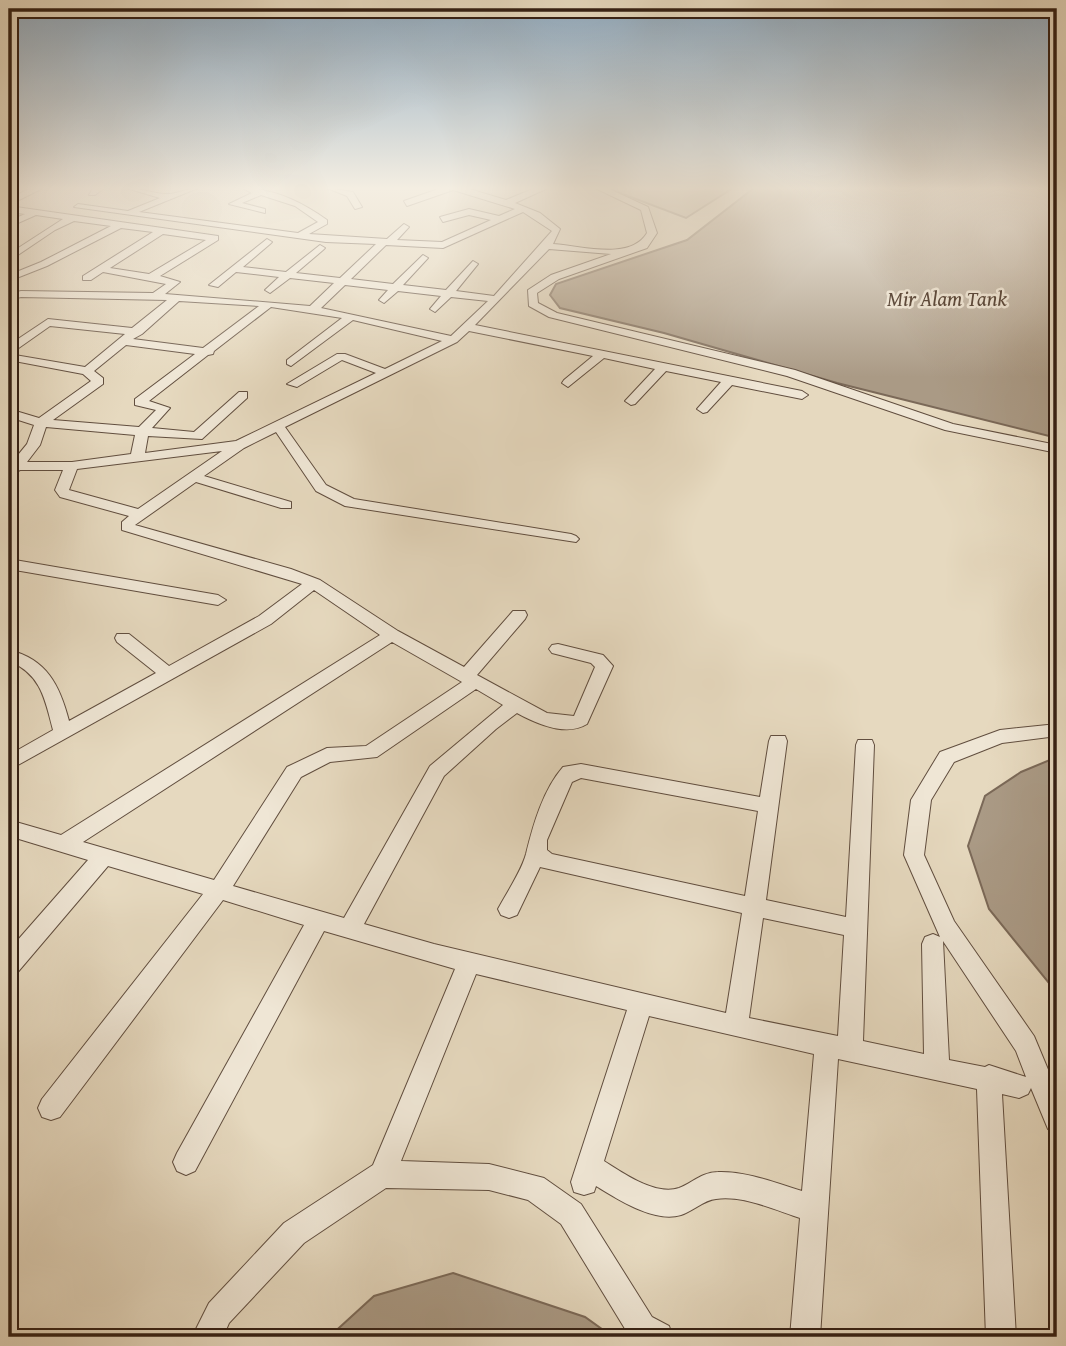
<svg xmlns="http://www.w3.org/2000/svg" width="1066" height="1346" viewBox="0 0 1066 1346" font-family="'Gentium Book Plus',serif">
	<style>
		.green { fill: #c8baa2; stroke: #7e6d5b; stroke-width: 2 }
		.water { fill: #aa9a85; stroke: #7b6958; stroke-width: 2 }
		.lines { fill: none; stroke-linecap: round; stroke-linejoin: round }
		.street-casing { stroke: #614e3f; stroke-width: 2 }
		.street { fill: #efe6d5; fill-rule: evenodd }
		.labels { text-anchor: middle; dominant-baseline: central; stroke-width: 5; stroke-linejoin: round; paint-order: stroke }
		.far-water-label { font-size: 21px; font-style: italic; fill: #5e4b3c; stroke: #efe6d5 }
	</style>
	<rect width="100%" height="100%" fill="#e6d9bf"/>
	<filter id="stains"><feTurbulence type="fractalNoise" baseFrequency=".00286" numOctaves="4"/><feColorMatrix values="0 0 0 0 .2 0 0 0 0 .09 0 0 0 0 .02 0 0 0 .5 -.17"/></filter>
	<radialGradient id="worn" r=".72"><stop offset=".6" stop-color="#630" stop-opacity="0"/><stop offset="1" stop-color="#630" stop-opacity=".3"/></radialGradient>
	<!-- green -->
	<path class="green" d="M 607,188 L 733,188 L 686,218 Z"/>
	<!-- water -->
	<path class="water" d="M 754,188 L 1057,188 L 1057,438 L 837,383 L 664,333 L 560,308 L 550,295 L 556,284 L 687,240 Z
		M 1057,757 L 1057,993 L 989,909 L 968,846 L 985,796 L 1021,772 Z
		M 453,1273 L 585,1317 L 613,1337 L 329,1337 L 374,1296 Z"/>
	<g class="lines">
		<defs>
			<path id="street" d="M 31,188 L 43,188 L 9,205 L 9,199 Z
				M 93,188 L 104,188 L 95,195 L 89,195 Z
				M 126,188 C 140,188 152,193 165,194 C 175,195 187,188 198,188 L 139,212 L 298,233 L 318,222 L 295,206 L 261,195 L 242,203 L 265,209 L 265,213 L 229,204 L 252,193 L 242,188 C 274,188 302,202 327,220 L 327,224 L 309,234 L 387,239 L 404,224 L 409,227 L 397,240 L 442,242 L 491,220 L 469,215 L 443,222 L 440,217 L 469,209 L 499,216 L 515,209 L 453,190 L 407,206 L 404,201 L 441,188 L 466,188 L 506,200 L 535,188 L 548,188 L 515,203 L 540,213 L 560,229 L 553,244 C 582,246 630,261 647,233 L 641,210 L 595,188 L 607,188 L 648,207 L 657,233 L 647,248 L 559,279 L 537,293 L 538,303 L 557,313 L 795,370 L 953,424 L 1057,445 L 1057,453 L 945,430 L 787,376 L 549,317 L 529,306 L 528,290 L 551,275 L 611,254 L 549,249 L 475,325 L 802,391 L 808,395 L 802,399 L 732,385 L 707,412 L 703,413 L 697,409 L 721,382 L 666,371 L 635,404 L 631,405 L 625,401 L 655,369 L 604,358 L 568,387 L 562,383 L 564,380 L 593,356 L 469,331 L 457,342 L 285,427 L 326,485 L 354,499 L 571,534 L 576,536 L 579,539 L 576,542 L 345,506 L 316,491 L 276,432 L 244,448 L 204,476 L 291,502 L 291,508 L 281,508 L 196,482 L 135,525 L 291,569 L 320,580 L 398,631 L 464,667 L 513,611 L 525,611 L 527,615 L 525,619 L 477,675 L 547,713 L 574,716 L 595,667 L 591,663 L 552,653 L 549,649 L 552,645 L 558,644 L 603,655 L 613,666 L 587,724 C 566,737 537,724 517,713 L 496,729 L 444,776 L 364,924 L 434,944 L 726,1013 L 742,913 L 540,867 L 517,915 L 509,918 L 501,915 L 498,909 C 507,892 521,872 526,854 C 533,825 543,790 563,767 L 581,764 L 760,797 L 769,741 L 771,736 L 785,736 L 787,741 L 766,900 L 846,917 L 856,745 L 858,740 L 872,740 L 874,745 L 863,1041 L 924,1054 L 922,944 L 925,937 L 933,934 L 940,937 L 904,855 L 911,800 L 940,752 L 1000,730 L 1057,724 L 1057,736 L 1002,743 L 954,762 L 931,800 L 924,855 L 954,921 L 1034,1036 L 1057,1091 L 1057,1133 L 1048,1129 L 1031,1088 L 1028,1094 L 1019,1098 L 1002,1094 L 1016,1337 L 986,1337 L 977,1089 L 838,1059 L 820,1337 L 790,1337 L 800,1218 C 775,1210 743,1195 716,1199 C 704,1200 693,1211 681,1215 C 654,1223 619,1200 596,1186 L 594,1192 L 584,1195 L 574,1192 L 571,1182 L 627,1010 L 476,974 L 401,1161 L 489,1164 L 544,1178 L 581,1204 L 652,1317 L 669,1326 L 673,1337 L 630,1337 L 561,1224 L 528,1200 L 489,1190 L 386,1188 L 304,1243 L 229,1323 L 223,1337 L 192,1337 L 209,1303 L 284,1223 L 373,1165 L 455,969 L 324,931 L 195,1171 L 186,1175 L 177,1171 L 173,1162 L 177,1153 L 304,925 L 223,900 L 60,1117 L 51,1120 L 42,1117 L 38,1108 L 42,1099 L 203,894 L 108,866 L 17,973 L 9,976 L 9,950 L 88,860 L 9,836 L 9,820 L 61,835 L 380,635 L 314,590 L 271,624 L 9,770 L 9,755 L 53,730 C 45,699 41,674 9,661 L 9,650 C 47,659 60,686 69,721 L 156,673 L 117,642 L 115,638 L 117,634 L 129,634 L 169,666 L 259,616 L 302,584 L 122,530 L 122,522 L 129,516 L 60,497 L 55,490 L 63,470 L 20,470 L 9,476 L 9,466 L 27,444 L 34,425 L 9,417 L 9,409 L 39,418 L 91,381 L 83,374 L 9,360 L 9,354 L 85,367 L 125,334 L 50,326 L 13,352 L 9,353 L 9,345 L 48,319 L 132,328 L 167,300 L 21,297 L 9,300 L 9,294 L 21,291 L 153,293 L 166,284 L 103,272 L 91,280 L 83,280 L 83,276 L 153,232 L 121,228 L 47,266 L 9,281 L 9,275 L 41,262 L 111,226 L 74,221 L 55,230 L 9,261 L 9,254 L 63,219 L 36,215 L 9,227 L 9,221 L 25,214 L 9,212 L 9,206 L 218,236 L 218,240 L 160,276 L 180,282 L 165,294 L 310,306 L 334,283 L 290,278 L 270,293 L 265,290 L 279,277 L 236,272 L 218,287 L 209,285 L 267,239 L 272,242 L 270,244 L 243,267 L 286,272 L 320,245 L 325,248 L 323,250 L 296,273 L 340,278 L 376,244 L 326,242 L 74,207 L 78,204 L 128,211 L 160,198 ZM 523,212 L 552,231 L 494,296 L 456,291 L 478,264 L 473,261 L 446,290 L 403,285 L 428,258 L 423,255 L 393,284 L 351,279 L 386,245 L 443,248 ZM 163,234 L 206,240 L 149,274 L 110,268 ZM 345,285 L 388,290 L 379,300 L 384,303 L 398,291 L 441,296 L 430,309 L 435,312 L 451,297 L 488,301 L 451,336 L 321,308 ZM 179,301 L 259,306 L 203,348 L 133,339 L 142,334 ZM 271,307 L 342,318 L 287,360 L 287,364 L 291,366 L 353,320 L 442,341 L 385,369 L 345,354 L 337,354 L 287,384 L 297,387 L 342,360 L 376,373 L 236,441 L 145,453 L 148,436 L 202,439 L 247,398 L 247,392 L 239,392 L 194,432 L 152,428 L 170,408 L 149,401 L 208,355 L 213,354 L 214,351 ZM 126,345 L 195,354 L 135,399 L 135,405 L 156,410 L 139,427 L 53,420 L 103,384 L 103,378 L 94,371 ZM 46,427 L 135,435 L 131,454 L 72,462 L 27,462 L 40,445 ZM 222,451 L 138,509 L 69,490 L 77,469 ZM 392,642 L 462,682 L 366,746 L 327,748 L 287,767 L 214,880 L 83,842 ZM 476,689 L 503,705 L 430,766 L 344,918 L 233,886 L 301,777 L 330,762 L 377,757 ZM 581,778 L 758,811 L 745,896 L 552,854 L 547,850 L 547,840 L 572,782 ZM 763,918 L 844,935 L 838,1036 L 749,1018 ZM 943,941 L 1016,1051 L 1026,1077 L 989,1065 L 985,1067 L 949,1060 ZM 649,1016 L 814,1054 L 802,1191 C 776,1183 746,1171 718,1172 C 702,1172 692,1183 679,1188 C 655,1196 623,1173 604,1161 Z
				M 327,188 L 353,192 L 362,207 L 355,209 L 347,196 Z
				M 9,559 L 218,595 L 226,600 L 218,605 L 9,569 Z"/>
		</defs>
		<!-- street casing -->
		<use href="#street" class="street-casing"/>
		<!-- street -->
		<use href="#street" class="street"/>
	</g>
	<!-- sky -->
	<linearGradient id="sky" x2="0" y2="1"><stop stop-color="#8faac0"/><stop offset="0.5" stop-color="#f4eee2"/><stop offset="1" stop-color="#f4eee2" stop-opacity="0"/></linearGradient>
	<rect width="1066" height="377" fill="url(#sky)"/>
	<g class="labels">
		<!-- far-water labels -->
		<g class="far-water-label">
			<text x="947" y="298">Mir Alam Tank</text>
		</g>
	</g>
	<!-- margin -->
	<rect width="1066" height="1346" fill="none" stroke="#e6d9bf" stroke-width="35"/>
	<rect x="10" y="10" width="1045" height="1325" fill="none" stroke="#352014" stroke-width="3.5"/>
	<rect x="18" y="18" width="1031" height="1311" fill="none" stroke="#352014" stroke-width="2"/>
	<rect width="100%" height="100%" filter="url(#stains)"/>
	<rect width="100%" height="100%" fill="url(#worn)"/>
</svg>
